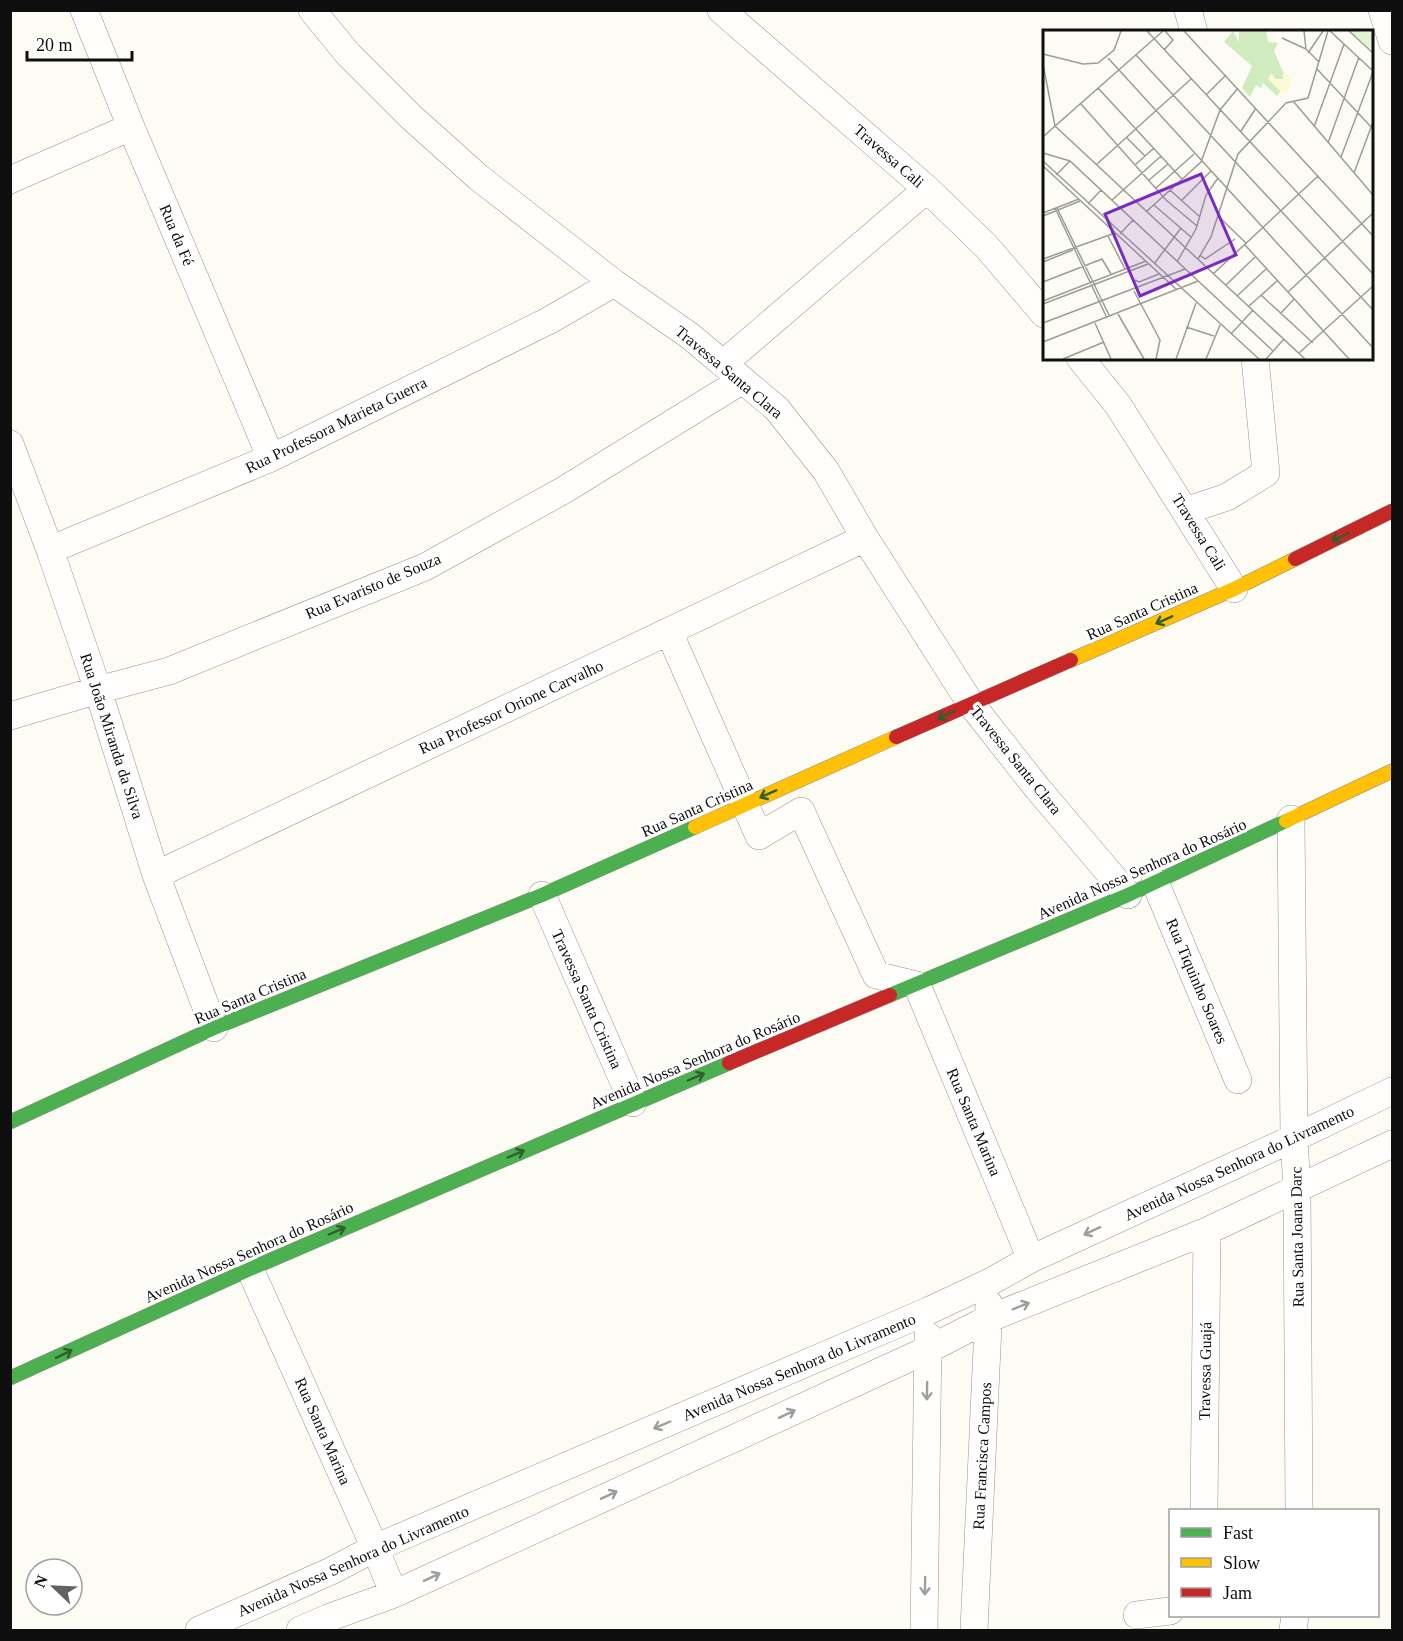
<svg xmlns="http://www.w3.org/2000/svg" width="1403" height="1641" viewBox="0 0 1403 1641" font-family="Georgia,serif">
	<style>
		.lines { fill: none; stroke-linecap: round; stroke-linejoin: round }
		.street-casing { stroke: #969592; stroke-width: 28 }
		.fast-casing { stroke: #8c8c89; stroke-width: 15 }
		.slow-casing { stroke: #8c8c89; stroke-width: 15 }
		.jam-casing { stroke: #8c8c89; stroke-width: 15 }
		.street { stroke: #fffefd; stroke-width: 27 }
		.fast { stroke: #4caf50; stroke-width: 14 }
		.slow { stroke: #ffc107; stroke-width: 14 }
		.jam { stroke: #c62828; stroke-width: 14 }
		.oneway { stroke: #2e5f30 }
		.oneway2 { stroke: #9f9e9e }
		.labels { text-anchor: middle; dominant-baseline: central; stroke-width: 6; stroke-linejoin: round; paint-order: stroke }
		.street-label { font-size: 16px; fill: #0f0f0f; stroke: #fff }
		.inset-road { fill: none; stroke: #9d9d98; stroke-width: 1.5 }
		.view { fill: #7b2cbf; fill-opacity: 0.15; stroke: #7b2cbf; stroke-width: 3 }
		.inset-edge { fill: none; stroke: #0f0f0f; stroke-width: 3 }
	</style>
	<rect width="100%" height="100%" fill="#fcfbf4"/>
	<g class="lines">
		<defs>
			<path id="street" d="M 84,10 L 131,127 L 271,458
				M 312,10 L 348,54 L 410,116 L 478,177 L 614,283 L 690,336 L 777,409 L 826,471 L 865,538 L 971,704 L 1038,789 L 1128,895
				M 721,10 L 927,189 L 986,246 L 1044,314
				M 1188,10 L 1194,32
				M 1382,10 L 1392,41
				M 10,180 L 131,127
				M 1080,358 L 1118,405 L 1234,589
				M 723,364 L 927,189
				M 10,444 L 50,550 L 98,690 L 156,875 L 214,1028
				M 1185,511 L 1227,497 L 1266,473 L 1255,358
				M 50,550 L 271,458 L 548,321 L 614,283
				M 669,632 L 759,836 L 801,811 L 876,975 L 917,985 L 1031,1259
				M 10,716 L 98,690 L 169,671 L 425,567 L 564,490 L 741,381
				M 1291,819 L 1294,1138 L 1297,1189 L 1299,1510
				M 156,875 L 865,538
				M 1155,882 L 1238,1080
				M 542,895 L 633,1103
				M 250,1269 L 375,1548 L 394,1594
				M 1204,1510 L 1207,1231
				M 1137,1615 L 1170,1611
				M 199,1630 L 331,1571 L 375,1548 L 928,1311 L 990,1282 L 1031,1259 L 1294,1138 L 1392,1091
				M 300,1630 L 328,1618 L 394,1594 L 927,1350 L 988,1319 L 1207,1231 L 1392,1144
				M 924,1630 L 928,1336
				M 974,1630 L 989,1304
				M 1293,1630 L 1295,1616"/>
			<path id="fast" d="M 890,995 L 1128,895 L 1286,821
				M 10,1122 L 214,1028 L 542,895 L 695,827
				M 10,1378 L 250,1269 L 729,1063"/>
			<path id="slow" d="M 1071,660 L 1234,589 L 1295,559
				M 1286,821 L 1392,771
				M 695,827 L 896,737"/>
			<path id="jam" d="M 1295,559 L 1392,511
				M 896,737 L 1071,660
				M 729,1063 L 890,995"/>
		</defs>
		<!-- street casing -->
		<use href="#street" class="street-casing"/>
		<!-- fast casing -->
		<use href="#fast" class="fast-casing"/>
		<!-- slow casing -->
		<use href="#slow" class="slow-casing"/>
		<!-- jam casing -->
		<use href="#jam" class="jam-casing"/>
		<!-- street -->
		<use href="#street" class="street"/>
		<!-- fast -->
		<use href="#fast" class="fast"/>
		<!-- slow -->
		<use href="#slow" class="slow"/>
		<!-- jam -->
		<use href="#jam" class="jam"/>
	</g>
	<!-- one-way arrows -->
	<defs><path id="oneway-shaft" d="M-6 0H5M1.5-3L5.5 0L1.5 3" fill="none" stroke-width="1.6" stroke-linecap="round" stroke-linejoin="round" transform="scale(1.5)"/></defs>
	<g class="oneway">
		<use href="#oneway-shaft" transform="translate(1340 537) rotate(154)"/>
		<use href="#oneway-shaft" transform="translate(1164 620) rotate(156)"/>
		<use href="#oneway-shaft" transform="translate(946 715) rotate(156)"/>
		<use href="#oneway-shaft" transform="translate(768 794) rotate(156)"/>
		<use href="#oneway-shaft" transform="translate(696 1077) rotate(-23)"/>
		<use href="#oneway-shaft" transform="translate(516 1154) rotate(-23)"/>
		<use href="#oneway-shaft" transform="translate(337 1231) rotate(-23)"/>
		<use href="#oneway-shaft" transform="translate(64 1354) rotate(-25)"/>
	</g>
	<g class="oneway2">
		<use href="#oneway-shaft" transform="translate(1092 1231) rotate(155)"/>
		<use href="#oneway-shaft" transform="translate(1021 1306) rotate(-22)"/>
		<use href="#oneway-shaft" transform="translate(927 1391) rotate(91)"/>
		<use href="#oneway-shaft" transform="translate(787 1414) rotate(-25)"/>
		<use href="#oneway-shaft" transform="translate(662 1425) rotate(157)"/>
		<use href="#oneway-shaft" transform="translate(609 1495) rotate(-25)"/>
		<use href="#oneway-shaft" transform="translate(432 1577) rotate(-25)"/>
		<use href="#oneway-shaft" transform="translate(925 1586) rotate(91)"/>
	</g>
	<g class="labels">
		<!-- street labels -->
		<g class="street-label">
			<text transform="translate(889 156) rotate(41)">Travessa Cali</text>
			<text transform="translate(177 235) rotate(67)">Rua da Fé</text>
			<text transform="translate(729 372) rotate(40)">Travessa Santa Clara</text>
			<text transform="translate(336 425) rotate(-26)">Rua Professora Marieta Guerra</text>
			<text transform="translate(1199 532) rotate(58)">Travessa Cali</text>
			<text transform="translate(373 586) rotate(-23)">Rua Evaristo de Souza</text>
			<text transform="translate(1142 611) rotate(-24)">Rua Santa Cristina</text>
			<text transform="translate(511 707) rotate(-25)">Rua Professor Orione Carvalho</text>
			<text transform="translate(112 736) rotate(72)">Rua João Miranda da Silva</text>
			<text transform="translate(1016 760) rotate(51)">Travessa Santa Clara</text>
			<text transform="translate(697 808) rotate(-24)">Rua Santa Cristina</text>
			<text transform="translate(1142 869) rotate(-24)">Avenida Nossa Senhora do Rosário</text>
			<text transform="translate(1197 981) rotate(67)">Rua Tiquinho Soares</text>
			<text transform="translate(250 996) rotate(-23)">Rua Santa Cristina</text>
			<text transform="translate(587 999) rotate(66)">Travessa Santa Cristina</text>
			<text transform="translate(695 1060) rotate(-23)">Avenida Nossa Senhora do Rosário</text>
			<text transform="translate(974 1122) rotate(67)">Rua Santa Marina</text>
			<text transform="translate(1239 1163) rotate(-25)">Avenida Nossa Senhora do Livramento</text>
			<text transform="translate(1297 1237) rotate(-91)">Rua Santa Joana Darc</text>
			<text transform="translate(249 1252) rotate(-24)">Avenida Nossa Senhora do Rosário</text>
			<text transform="translate(799 1367) rotate(-23)">Avenida Nossa Senhora do Livramento</text>
			<text transform="translate(1205 1371) rotate(-89)">Travessa Guajá</text>
			<text transform="translate(323 1431) rotate(66)">Rua Santa Marina</text>
			<text transform="translate(982 1456) rotate(-87)">Rua Francisca Campos</text>
			<text transform="translate(353 1561) rotate(-24)">Avenida Nossa Senhora do Livramento</text>
		</g>
	</g>
	<!-- overview -->
	<g transform="translate(1043 30)">
		<rect width="330" height="330" fill="#fcfbf4"/>
		<path d="M 307,1 L 330,3 L 330,21 Z" fill="#e2f4d1"/>
		<path d="M 190,1 L 196,12 L 196,1 L 223,1 L 225,12 L 235,13 L 231,21 L 243,49 L 226,49 L 238,60 L 234,66 L 220,53 L 218,58 L 213,55 L 207,67 L 199,58 L 209,36 L 181,12 Z" fill="#d0ecbf"/>
		<path d="M 240,39 L 248,50 L 245,62 L 240,64 L 225,49 L 228,43 L 234,51 L 240,52 Z" fill="#fef9d3"/>
		<path class="inset-road" d="M 104,1 L 330,244M 141,1 L 330,206M 261,1 L 263,19 L 276,32M 287,1 L 330,41M 306,1 L 330,23M 239,8 L 263,19M 121,20 L 130,10 L 122,1M 265,23 L 280,1M 0,24 L 40,34 L 55,33 L 71,20 L 78,1M 93,25 L 330,280M 65,28 L 330,318M 0,34 L 12,96 L 120,1M 274,39 L 330,99M 55,58 L 139,149M 163,65 L 183,45M 250,71 L 330,165M 38,74 L 123,170 L 154,196M 271,97 L 301,14M 198,101 L 213,78M 0,107 L 12,96 L 262,329M 84,108 L 102,126M 285,113 L 316,27M 0,123 L 27,131 L 230,321M 298,127 L 330,42M 0,131 L 216,329M 54,134 L 148,49M 92,135 L 111,118M 0,136 L 134,260M 311,143 L 330,92M 13,145 L 27,131M 106,150 L 125,134M 113,158 L 151,124M 127,160 L 157,187M 69,170 L 118,126M 138,171 L 168,141M 45,174 L 58,160M 111,175 L 148,207M 12,178 L 64,288M 14,178 L 67,287M 104,181 L 158,132 L 177,80 L 195,58M 0,183 L 36,169M 0,186 L 37,171M 175,186 L 204,214M 77,204 L 90,190M 65,206 L 82,239M 202,215 L 306,329M 157,225 L 162,229 L 192,209M 0,229 L 72,203M 155,229 L 168,207 L 195,124 L 243,73 L 265,68 L 285,1M 0,232 L 30,220M 134,232 L 153,199 L 163,165 L 175,148M 111,234 L 138,198M 170,244 L 275,146M 92,250 L 96,252 L 116,244M 0,252 L 59,229 L 68,244M 183,255 L 212,227M 91,261 L 117,310 L 113,329M 245,262 L 330,183M 218,265 L 270,313M 194,266 L 223,239M 0,271 L 103,231M 0,274 L 105,234M 206,276 L 234,251M 238,283 L 251,269M 75,284 L 101,329M 0,293 L 142,239M 52,293 L 68,329M 143,297 L 171,306M 188,304 L 210,280M 0,312 L 155,251M 256,323 L 330,256M 20,329 L 61,312M 133,329 L 153,273M 163,329 L 177,295M 223,329 L 241,309"/>
		<path class="view" d="M 158,144 L 193,225 L 97,266 L 62,184 Z"/>
		<rect width="330" height="330" class="inset-edge"/>
	</g>
	<!-- border -->
	<rect width="1403" height="1641" fill="none" stroke="#0f0f0f" stroke-width="24"/>
	<!-- legend -->
	<rect x="1169" y="1509" width="210" height="108" fill="#ffffff" stroke="#9f9f9f" stroke-width="1.5"/>
	<rect x="1181" y="1528" width="30" height="9" fill="#4caf50" stroke="#9f9f9f" stroke-width="1.5"/>
	<text x="1223" y="1539" font-size="18" fill="#0f0f0f">Fast</text>
	<rect x="1181" y="1558" width="30" height="9" fill="#ffc107" stroke="#9f9f9f" stroke-width="1.5"/>
	<text x="1223" y="1569" font-size="18" fill="#0f0f0f">Slow</text>
	<rect x="1181" y="1588" width="30" height="9" fill="#c62828" stroke="#9f9f9f" stroke-width="1.5"/>
	<text x="1223" y="1599" font-size="18" fill="#0f0f0f">Jam</text>
	<!-- north arrow -->
	<g transform="translate(54 1587) rotate(293)"><circle r="28" fill="#ffffff" stroke="#9f9f9f" stroke-width="1.5"/>
	<path d="M0-4.5L10 22L0 15L-10 22Z" fill="#62625f"/>
	<text y="-9" font-size="16" font-weight="bold" text-anchor="middle" fill="#0f0f0f">N</text>
	</g>
	<!-- scale -->
	<path d="M27 51v9h105v-9" fill="none" stroke="#0f0f0f" stroke-width="3"/>
	<text x="36" y="51" font-size="18" fill="#0f0f0f" stroke="#ffffff" stroke-width="4.5" paint-order="stroke">20 m</text>
</svg>
